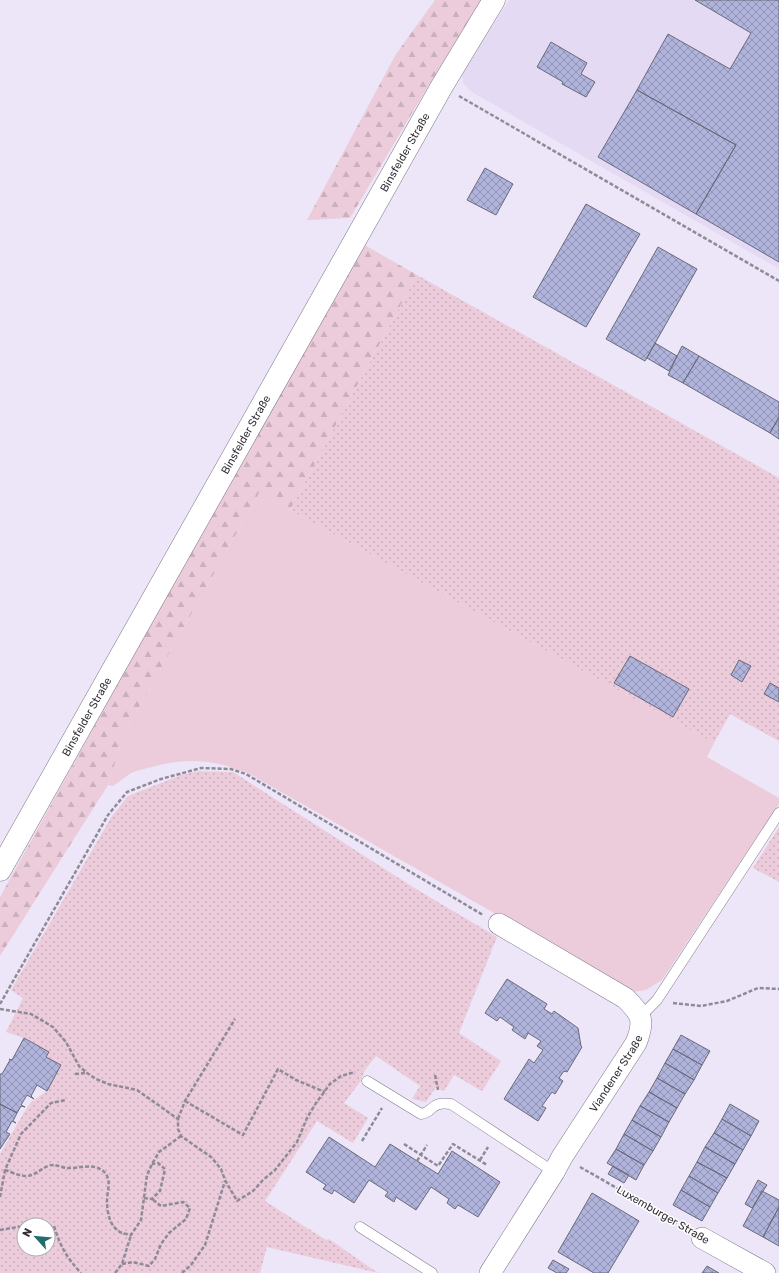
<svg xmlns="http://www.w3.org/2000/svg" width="779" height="1273" viewBox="0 0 779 1273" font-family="Rubik,sans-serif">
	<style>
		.built { fill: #e4daf3 }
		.grass { fill: #eccbdb }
		.forest { fill: url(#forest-firs) }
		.park { fill: url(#park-dots); fill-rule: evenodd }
		.building { fill: url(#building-cross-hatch); stroke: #696a7b }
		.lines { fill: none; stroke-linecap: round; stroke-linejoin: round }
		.lane-casing { stroke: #7e7888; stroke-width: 11 }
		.street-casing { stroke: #7e7888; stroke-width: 22 }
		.secondary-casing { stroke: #7e7888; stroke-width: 23 }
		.path { stroke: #8f8a97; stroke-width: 2.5; stroke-dasharray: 4 2; stroke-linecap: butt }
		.lane { stroke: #fff; stroke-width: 10 }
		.street { stroke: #fff; stroke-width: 21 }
		.secondary { stroke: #fff; stroke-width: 22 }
		.labels { text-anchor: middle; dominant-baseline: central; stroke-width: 3; stroke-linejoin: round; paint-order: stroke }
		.street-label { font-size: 11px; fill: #322f36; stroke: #fff }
	</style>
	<defs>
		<pattern id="forest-firs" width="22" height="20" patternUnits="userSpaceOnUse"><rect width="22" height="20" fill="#eccbdb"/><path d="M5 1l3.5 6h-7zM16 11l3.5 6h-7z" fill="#cbafbd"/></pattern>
		<pattern id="park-dots" width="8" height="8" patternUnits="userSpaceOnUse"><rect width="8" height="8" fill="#eccbdb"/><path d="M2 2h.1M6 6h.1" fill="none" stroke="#cbafbd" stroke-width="1.8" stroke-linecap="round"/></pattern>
		<pattern id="building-cross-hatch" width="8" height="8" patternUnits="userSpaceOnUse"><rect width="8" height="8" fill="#b0b3db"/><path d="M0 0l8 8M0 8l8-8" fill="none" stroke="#9092b2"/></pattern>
	</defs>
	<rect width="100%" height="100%" fill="#ede6f8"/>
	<!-- built -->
	<path class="built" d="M 509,0 L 779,0 L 779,269 L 470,91 L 463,83 L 462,74 Z"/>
	<!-- grass -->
	<path class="grass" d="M 259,493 L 714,743 L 707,757 L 779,798 L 779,804 L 662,980 L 646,990 L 633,992 L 248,773 C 214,760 188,757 152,767 C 145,769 137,770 131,773 C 125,777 119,782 113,786 L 108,785 L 124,734 Z"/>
	<!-- forest -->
	<path class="forest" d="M 435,0 L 481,0 L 415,108 L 350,218 L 307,220 L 396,54 Z
		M 361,243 L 417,275 L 290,510 L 259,493 L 124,734 L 108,785 L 0,956 L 0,897 Z"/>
	<!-- park -->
	<path class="park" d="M 417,275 L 779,478 L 779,741 L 730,714 L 714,743 L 290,510 Z
		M 199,771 L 233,772 L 416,889 L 497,937 L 459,1033 L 501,1061 L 482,1091 L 454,1075 L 444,1091 L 436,1087 L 426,1102 L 412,1099 L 420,1086 L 376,1056 L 365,1070 L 360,1082 L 344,1103 L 368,1118 L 353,1143 L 317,1121 L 265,1201 L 326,1240 L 329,1239 L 378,1273 L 267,1247 L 260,1273 L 0,1273 L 0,1154 L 23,1114 L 31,1102 L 47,1091 L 61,1065 L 46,1057 L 49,1052 L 24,1038 L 6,1032 L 23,998 L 11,990 L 112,816 L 128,796 L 181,775 ZM 24,1225 L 48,1225 L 48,1249 L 24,1249 Z
		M 779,827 L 779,882 L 753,868 Z"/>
	<!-- building -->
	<path class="building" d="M 695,0 L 779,0 L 779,262 L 696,214 L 736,145 L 637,90 L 668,34 L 730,69 L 751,33 Z
		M 551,42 L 587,63 L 581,74 L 595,82 L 586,97 L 562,84 L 563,82 L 537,67 Z
		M 637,90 L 736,145 L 696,214 L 598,157 Z
		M 485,168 L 513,184 L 496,215 L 467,200 Z
		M 586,204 L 640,234 L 586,327 L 533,297 Z
		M 658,247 L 697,269 L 645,361 L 606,339 Z
		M 655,343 L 677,356 L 669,371 L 647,358 Z
		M 682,346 L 699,356 L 683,383 L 668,375 Z
		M 699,356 L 779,402 L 779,417 L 770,433 L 683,383 Z
		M 779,417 L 779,439 L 770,433 Z
		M 630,656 L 689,689 L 673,717 L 614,683 Z
		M 739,660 L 751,666 L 742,682 L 731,675 Z
		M 770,683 L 779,688 L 779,702 L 764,694 Z
		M 507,979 L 547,1004 L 544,1009 L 552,1014 L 554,1011 L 578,1028 L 581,1046 L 582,1047 L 567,1072 L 564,1071 L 559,1078 L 563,1081 L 555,1094 L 552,1092 L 542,1106 L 546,1108 L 538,1121 L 504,1099 L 529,1059 L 534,1063 L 543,1050 L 537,1046 L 541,1041 L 528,1033 L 525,1039 L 512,1030 L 514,1027 L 500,1017 L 497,1021 L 485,1013 Z
		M 681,1035 L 710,1051 L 702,1065 L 673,1049 Z
		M 24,1038 L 49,1052 L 46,1057 L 61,1065 L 47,1091 L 37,1085 L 31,1096 L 34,1099 L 27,1095 L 21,1105 L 25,1107 L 21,1106 L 17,1113 L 0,1104 L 0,1074 L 2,1074 L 10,1060 L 9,1059 L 12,1060 Z
		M 673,1049 L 702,1065 L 694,1080 L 665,1063 Z
		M 665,1063 L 694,1080 L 685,1094 L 657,1078 Z
		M 657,1078 L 685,1094 L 677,1108 L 649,1092 Z
		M 649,1092 L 677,1108 L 669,1122 L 640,1106 Z
		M 0,1104 L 17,1113 L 13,1121 L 16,1123 L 12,1121 L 6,1132 L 10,1134 L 0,1149 Z
		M 730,1104 L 759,1121 L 751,1136 L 722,1119 Z
		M 640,1106 L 669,1122 L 661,1137 L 632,1120 Z
		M 722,1119 L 751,1136 L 743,1150 L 714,1133 Z
		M 632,1120 L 661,1137 L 653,1151 L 624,1134 Z
		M 714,1133 L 743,1150 L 735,1164 L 705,1147 Z
		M 624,1134 L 653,1151 L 644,1165 L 616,1149 Z
		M 329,1137 L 375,1167 L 390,1144 L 438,1174 L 452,1151 L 500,1182 L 478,1217 L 458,1205 L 455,1209 L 447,1203 L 449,1199 L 431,1187 L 416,1210 L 396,1197 L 394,1202 L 385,1196 L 388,1192 L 369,1180 L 354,1203 L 334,1190 L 332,1194 L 323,1189 L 326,1185 L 306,1172 Z
		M 705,1147 L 735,1164 L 727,1178 L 697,1162 Z
		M 616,1149 L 644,1165 L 636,1180 L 607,1163 Z
		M 697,1162 L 727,1178 L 718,1193 L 689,1176 Z
		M 613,1166 L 629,1175 L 624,1183 L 608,1174 Z
		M 689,1176 L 718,1193 L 710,1207 L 681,1190 Z
		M 758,1180 L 767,1185 L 752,1208 L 745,1204 Z
		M 681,1190 L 710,1207 L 702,1221 L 673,1205 Z
		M 762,1191 L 779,1200 L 779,1207 L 763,1237 L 743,1226 Z
		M 592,1193 L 639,1221 L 608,1273 L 594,1273 L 558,1252 Z
		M 779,1207 L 779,1246 L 763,1237 Z
		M 553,1260 L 569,1269 L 566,1273 L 557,1273 L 548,1268 Z
		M 707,1266 L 719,1273 L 702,1273 Z"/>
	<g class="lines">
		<defs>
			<path id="lane" d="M 640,1017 L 657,1000 L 779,813
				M 367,1081 L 421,1114 C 435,1112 429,1101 451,1104 L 554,1172
				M 360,1227 L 432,1273"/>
			<g id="street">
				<path d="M 702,1238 L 765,1273"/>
				<path id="s1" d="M 490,1273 L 554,1172 L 562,1157 L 636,1043 C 645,1021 642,1014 625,998 L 499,924"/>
			</g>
			<g id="secondary">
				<path id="s2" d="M 0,870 L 442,86 L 494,0"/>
			</g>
		</defs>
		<!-- lane casing -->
		<use href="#lane" class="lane-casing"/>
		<!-- street casing -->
		<use href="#street" class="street-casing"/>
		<!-- secondary casing -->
		<use href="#secondary" class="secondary-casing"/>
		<!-- path -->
		<path class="path" d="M 459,96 L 779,281
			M 673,1003 L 701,1006 L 727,1001 L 758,988 L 779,989
			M 0,1004 L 108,815 L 127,792 L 161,779 L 201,768 L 231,769 L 246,774 L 483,915
			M 0,1009 L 31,1014 L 53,1027 L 66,1042 L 79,1066 L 87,1073 L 96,1079 L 108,1084 L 137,1090 L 178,1119 L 178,1129 L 181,1136 L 211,1157 L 221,1169 L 225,1180 L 237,1201 L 253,1191 L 263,1180 L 275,1170 L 297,1142 L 307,1118 L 316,1103 L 330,1084 L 341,1076 L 355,1072
			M 75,1074 L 86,1073
			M 435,1075 L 438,1090
			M 185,1101 L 243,1135 L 278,1069 L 296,1080 L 325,1092
			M 178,1119 L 185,1101 L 235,1019
			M 362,1141 L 382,1108
			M 404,1144 L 438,1166 L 453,1144 L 487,1165
			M 480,1160 L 488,1147
			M 417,1161 L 427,1145
			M 580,1167 L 685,1227
			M 5,1170 C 11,1172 19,1176 26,1176 C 35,1176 40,1169 48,1166 C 54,1163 60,1167 66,1168 C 77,1169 92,1163 102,1170 C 113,1178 107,1191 107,1201 C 107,1213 110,1228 122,1233 C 124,1234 128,1234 131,1235 L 141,1220 L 147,1175 L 152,1164 L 159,1152 L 181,1136
			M 0,1197 L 5,1170 L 21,1134 L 51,1103 L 66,1100
			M 144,1198 L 152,1199 L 160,1191 L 165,1169 L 158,1163 L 152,1164
			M 33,1225 L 38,1225
			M 48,1226 L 54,1226 C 60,1246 67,1258 81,1273
			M 0,1230 L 24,1226
			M 122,1264 L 133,1262 L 149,1266 L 155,1259 L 161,1244 L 169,1233 L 186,1219 L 190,1208 L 183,1202 L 161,1206 L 152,1199
			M 115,1273 L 122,1264 L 131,1235
			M 182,1273 L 191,1265 L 205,1245 L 225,1181"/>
		<!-- lane -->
		<use href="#lane" class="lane"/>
		<!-- street -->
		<use href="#street" class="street"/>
		<!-- secondary -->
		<use href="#secondary" class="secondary"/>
	</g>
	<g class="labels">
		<!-- street labels -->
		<g class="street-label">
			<text stroke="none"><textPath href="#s2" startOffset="824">Binsfelder Straße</textPath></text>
			<text stroke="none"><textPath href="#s2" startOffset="500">Binsfelder Straße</textPath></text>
			<text stroke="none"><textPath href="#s2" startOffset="176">Binsfelder Straße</textPath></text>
			<text stroke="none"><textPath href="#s1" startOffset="236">Viandener Straße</textPath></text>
			<text transform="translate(663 1215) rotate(30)">Luxemburger Straße</text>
		</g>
	</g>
	<!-- north arrow -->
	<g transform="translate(36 1237) rotate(297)"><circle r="19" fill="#ffffff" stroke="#adacaf"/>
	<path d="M0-3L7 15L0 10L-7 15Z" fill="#216d6b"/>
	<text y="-6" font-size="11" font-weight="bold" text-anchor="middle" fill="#322f36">N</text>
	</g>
</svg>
